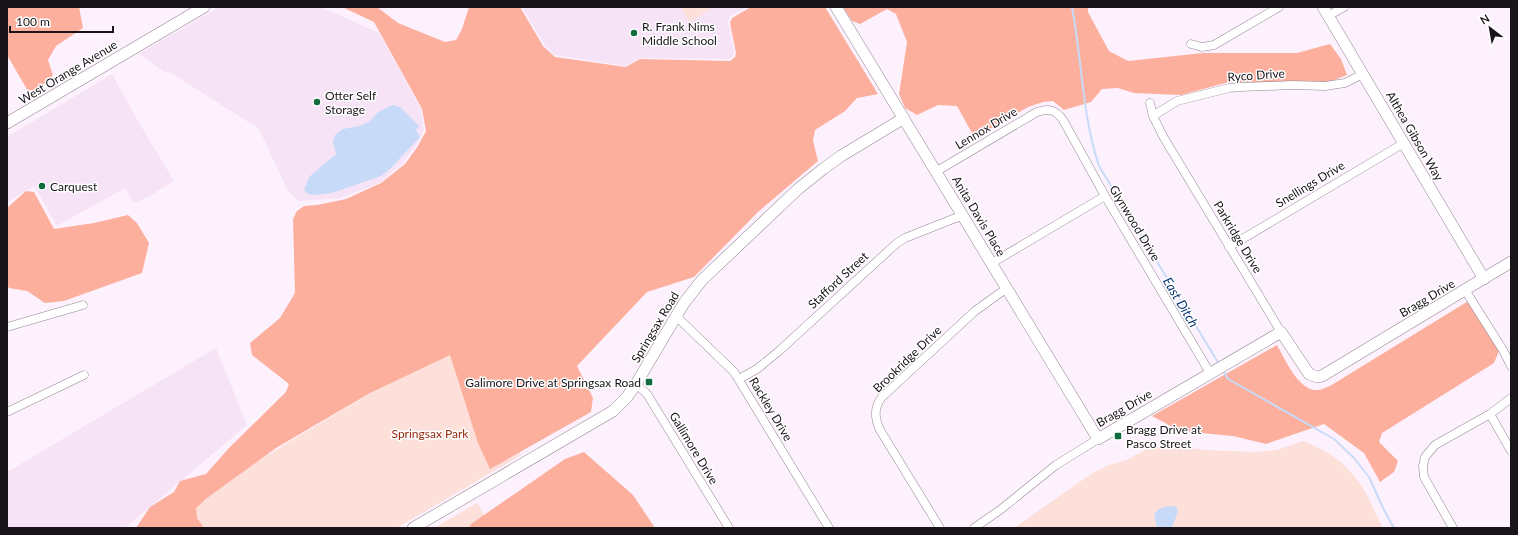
<svg xmlns="http://www.w3.org/2000/svg" width="1518" height="535" viewBox="0 0 1518 535" font-family="Lato,sans-serif">
	<style>
		.built { fill: #f6e3f6 }
		.green { fill: #fce0d9 }
		.forest { fill: #fcaf9d }
		.water { fill: #c7dbf9 }
		.lines { fill: none; stroke-linecap: round; stroke-linejoin: round }
		.stream { stroke: #c7dbf9; stroke-width: 2 }
		.street-casing { stroke: #928692; stroke-width: 9 }
		.secondary-casing { stroke: #928692; stroke-width: 12 }
		.street { stroke: #fff; stroke-width: 8 }
		.secondary { stroke: #fff; stroke-width: 11 }
		.poi-dot { fill: #106b3e; stroke: #fff; stroke-width: 1.5 }
		.labels { text-anchor: middle; dominant-baseline: central; stroke-width: 3; stroke-linejoin: round; paint-order: stroke }
		.poi-label { font-size: 12px; fill: #191419; stroke: #fff; text-anchor: start }
		.street-label { font-size: 12px; fill: #191419; stroke: #fff }
		.park-label { font-size: 12px; fill: #94280d; stroke: #fff }
		.water-label { font-size: 13px; font-style: italic; fill: #073876; stroke: #fff }
	</style>
	<rect width="100%" height="100%" fill="#fef1fe"/>
	<!-- built -->
	<path class="built" d="M 219,7 L 321,7 L 379,33 L 421,109 L 424,130 L 417,144 L 403,163 L 381,182 L 341,198 L 298,201 L 288,191 L 259,129 L 168,71 L 166,73 L 139,54 Z
		M 522,7 L 748,7 L 730,16 L 728,23 L 734,51 L 733,57 L 728,59 L 640,58 L 626,66 L 554,55 L 544,44 Z
		M 112,74 L 141,126 L 174,181 L 148,197 L 134,203 L 125,188 L 57,226 L 34,186 L 7,202 L 7,137 Z
		M 216,348 L 247,425 L 125,528 L 7,528 L 7,472 Z"/>
	<!-- green -->
	<path class="green" d="M 681,7 L 714,7 L 690,22 Z
		M 455,342 L 521,455 L 397,528 L 189,528 L 178,509 Z
		M 1303,441 C 1325,449 1345,462 1358,481 C 1369,495 1375,513 1383,528 L 1014,528 L 1091,474 L 1109,465 L 1127,460 L 1152,446 L 1163,448 L 1178,446 L 1204,450 L 1255,452 L 1277,450 Z
		M 477,503 L 492,528 L 434,528 Z"/>
	<!-- forest -->
	<path class="forest" d="M 7,7 L 79,7 L 83,28 L 56,46 L 48,60 L 53,75 L 41,88 L 28,91 L 7,55 Z
		M 342,7 L 377,7 L 398,23 L 445,42 L 456,40 L 462,29 L 469,7 L 520,7 L 543,46 L 555,57 L 626,67 L 640,59 L 730,61 L 735,57 L 736,53 L 730,23 L 732,18 L 751,7 L 825,7 L 878,94 L 857,98 L 845,111 L 815,130 L 813,141 L 818,161 L 758,212 L 694,277 L 647,292 L 577,366 L 593,398 L 591,412 L 490,469 L 478,443 L 450,355 L 370,393 L 276,448 L 207,498 L 196,508 L 197,518 L 204,528 L 136,528 L 150,507 L 174,492 L 180,481 L 206,474 L 229,448 L 286,392 L 289,384 L 252,355 L 250,343 L 280,318 L 295,293 L 293,219 L 297,211 L 304,206 L 317,205 L 346,199 L 381,183 L 405,164 L 418,146 L 426,131 L 422,109 L 374,22 Z
		M 843,7 L 1088,7 L 1088,12 L 1109,51 L 1128,61 L 1203,53 L 1297,53 L 1330,44 L 1341,59 L 1347,75 L 1324,84 L 1229,82 L 1181,95 L 1134,93 L 1118,88 L 1102,89 L 1091,102 L 1064,110 L 1053,101 L 1043,102 L 1028,107 L 982,134 L 972,133 L 957,106 L 938,105 L 917,115 L 905,108 L 899,94 L 907,42 L 896,14 L 887,9 L 860,24 L 852,21 Z
		M 26,191 L 34,192 L 54,229 L 94,223 L 128,215 L 137,223 L 149,243 L 142,273 L 64,301 L 45,303 L 27,291 L 9,288 L 7,285 L 7,208 Z
		M 1470,300 L 1499,351 L 1494,363 L 1382,433 L 1379,442 L 1398,461 L 1394,472 L 1380,482 L 1364,453 L 1324,424 L 1266,444 L 1233,436 L 1180,431 L 1152,416 L 1277,345 C 1285,359 1299,392 1318,390 C 1322,390 1326,387 1330,386 Z
		M 584,452 L 633,495 L 655,528 L 469,528 L 471,524 L 565,459 Z"/>
	<!-- water -->
	<path class="water" d="M 392,105 L 400,107 L 419,126 L 416,130 L 420,137 L 390,169 L 381,176 L 335,192 L 317,195 L 308,194 L 304,190 L 309,177 L 336,154 L 333,142 L 335,135 L 343,129 L 360,126 L 369,122 L 377,113 Z
		M 1168,506 L 1174,506 L 1177,508 L 1178,511 L 1172,528 L 1157,528 L 1154,514 L 1159,509 Z"/>
	<g class="lines">
		<!-- stream -->
		<path class="stream" d="M 1072,7 C 1082,60 1082,115 1099,166 L 1219,364
			M 1223,371 L 1228,379 L 1334,439 L 1354,458 L 1369,477 L 1384,510 L 1394,528"/>
		<defs>
			<path id="street" d="M 1328,16 L 1344,7
				M 1191,44 L 1202,47 L 1214,45 L 1279,7
				M 1150,103 L 1153,116 L 1164,138 L 1281,332
				M 1153,116 L 1177,101 L 1229,88 L 1241,87 L 1293,85 L 1325,86 L 1345,83 L 1363,74
				M 937,171 L 1037,112 C 1049,108 1056,110 1063,120 L 1105,196 L 1210,373
				M 1229,247 L 1404,143
				M 992,263 L 1105,196
				M 1465,290 L 1503,350 L 1511,366
				M 676,316 L 734,372 L 829,528
				M 7,327 L 83,305
				M 739,379 L 757,369 L 779,351 L 897,243 L 905,238 L 963,215
				M 636,384 L 647,394 L 729,528
				M 7,412 L 84,375
				M 1490,414 L 1511,451
				M 940,528 L 880,430 C 874,417 874,407 882,397 L 975,311 L 1007,288
				M 974,528 L 1000,510 L 1056,465 L 1098,439
				M 1453,528 L 1424,477 L 1423,466 L 1425,457 L 1435,445 L 1490,414 L 1511,398"/>
			<path id="secondary" d="M 836,7 L 1098,439 L 1281,332 L 1309,374 L 1317,377 L 1322,376 L 1511,262
				M 1323,7 L 1484,279
				M 7,123 L 204,7
				M 413,528 L 613,411 L 627,397 L 636,384 L 684,303 L 702,280 L 798,189 L 823,169 L 841,156 L 904,118"/>
		</defs>
		<!-- street casing -->
		<use href="#street" class="street-casing"/>
		<!-- secondary casing -->
		<use href="#secondary" class="secondary-casing"/>
		<!-- street -->
		<use href="#street" class="street"/>
		<!-- secondary -->
		<use href="#secondary" class="secondary"/>
	</g>
	<!-- markers -->
	<g class="poi-dot">
		<circle cx="634" cy="33" r="4"/>
		<circle cx="317" cy="102" r="4"/>
		<circle cx="42" cy="186" r="4"/>
		<rect x="645" y="378" width="8" height="8" rx="2"/>
		<rect x="1114" y="432" width="8" height="8" rx="2"/>
	</g>
	<g class="labels">
		<!-- poi labels -->
		<g class="poi-label">
			<text x="642" y="26">R. Frank Nims<tspan x="642" dy="14">Middle School</tspan></text>
			<text x="325" y="95">Otter Self<tspan x="325" dy="14">Storage</tspan></text>
			<text x="50" y="186">Carquest</text>
			<text x="641" y="382" text-anchor="end">Galimore Drive at Springsax Road</text>
			<text x="1126" y="429">Bragg Drive at<tspan x="1126" dy="14">Pasco Street</tspan></text>
		</g>
		<!-- street labels -->
		<g class="street-label">
			<text transform="translate(68 72) rotate(-31)">West Orange Avenue</text>
			<text transform="translate(1256 75) rotate(-4)">Ryco Drive</text>
			<text transform="translate(986 128) rotate(-31)">Lennox Drive</text>
			<text transform="translate(1415 136) rotate(60)">Althea Gibson Way</text>
			<text transform="translate(1310 184) rotate(-31)">Snellings Drive</text>
			<text transform="translate(979 216) rotate(59)">Anita Davis Place</text>
			<text transform="translate(1135 223) rotate(59)">Glynwood Drive</text>
			<text transform="translate(1238 237) rotate(59)">Parkridge Drive</text>
			<text transform="translate(838 280) rotate(-43)">Stafford Street</text>
			<text transform="translate(1427 298) rotate(-31)">Bragg Drive</text>
			<text transform="translate(655 327) rotate(-59)">Springsax Road</text>
			<text transform="translate(907 359) rotate(-44)">Brookridge Drive</text>
			<text transform="translate(1124 408) rotate(-30)">Bragg Drive</text>
			<text transform="translate(771 409) rotate(59)">Rackley Drive</text>
			<text transform="translate(694 448) rotate(59)">Gallimore Drive</text>
		</g>
		<!-- park labels -->
		<g class="park-label">
			<text x="430" y="433">Springsax Park</text>
		</g>
		<!-- water labels -->
		<g class="water-label">
			<text transform="translate(1181 302) rotate(59)">East Ditch</text>
		</g>
	</g>
	<!-- border -->
	<rect width="1518" height="535" fill="none" stroke="#191419" stroke-width="16"/>
	<!-- north arrow -->
	<g transform="translate(1490 28) rotate(329)" stroke="#ffffff" stroke-width="3" paint-order="stroke">
	<path d="M0-3L7 15L0 10L-7 15Z" fill="#191419"/>
	<text y="-6" font-size="11" font-weight="bold" text-anchor="middle" fill="#191419">N</text>
	</g>
	<!-- scale -->
	<path d="M10 26v6h103v-6" fill="none" stroke="#191419" stroke-width="2"/>
	<text x="16" y="26" font-size="12" fill="#191419" stroke="#ffffff" stroke-width="3" paint-order="stroke">100 m</text>
</svg>
